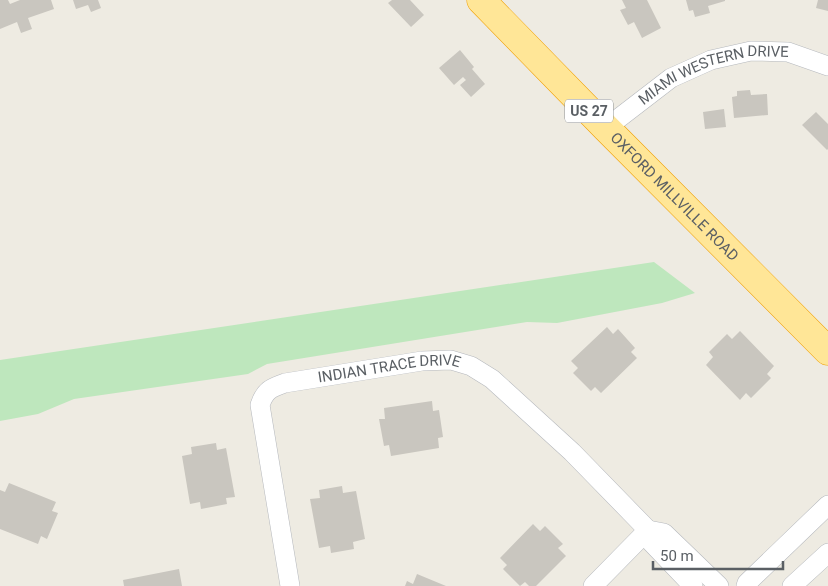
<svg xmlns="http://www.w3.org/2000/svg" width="828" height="586" viewBox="0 0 828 586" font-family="Roboto,sans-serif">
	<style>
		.green { fill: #bee7bd }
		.building { fill: #c9c6bf }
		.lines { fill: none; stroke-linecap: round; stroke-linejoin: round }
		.minor-casing { stroke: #b5b8bd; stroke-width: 20 }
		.trunk-casing { stroke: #f09e00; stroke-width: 29 }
		.minor { stroke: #fff; stroke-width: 19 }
		.trunk { stroke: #ffe697; stroke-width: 28 }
		.labels { text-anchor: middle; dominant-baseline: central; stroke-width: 4; stroke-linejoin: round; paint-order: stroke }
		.shield { fill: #fff; stroke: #8c8f92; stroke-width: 1 }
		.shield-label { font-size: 14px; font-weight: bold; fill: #5a5f64 }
		.street-label { font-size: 15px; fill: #5a5f64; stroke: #fff }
	</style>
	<rect width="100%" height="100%" fill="#eeebe2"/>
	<!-- green -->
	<path class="green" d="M 654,262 L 695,293 L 662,303 L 557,323 L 527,322 L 267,364 L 248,374 L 74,399 L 38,414 L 0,421 L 0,360 Z"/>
	<!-- building -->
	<path class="building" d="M 0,0 L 8,0 L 10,4 L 20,0 L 51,0 L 54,9 L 28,18 L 32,29 L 21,33 L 17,22 L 0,29 Z
		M 73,0 L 98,0 L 101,8 L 91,12 L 88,5 L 76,9 Z
		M 392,0 L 410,0 L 424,15 L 411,27 L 388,3 Z
		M 622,0 L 647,0 L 661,28 L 642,38 L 634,22 L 628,25 L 620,10 L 626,8 Z
		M 686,0 L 725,0 L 725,1 L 708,6 L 710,13 L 695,17 L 693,10 L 689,11 Z
		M 818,0 L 828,0 L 828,11 L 816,8 Z
		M 460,50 L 474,67 L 472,69 L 485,84 L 471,97 L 460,85 L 466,80 L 463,77 L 454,85 L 439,68 Z
		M 750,90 L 751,95 L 767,94 L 768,115 L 734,118 L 732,97 L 737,96 L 737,91 Z
		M 724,109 L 726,127 L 705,129 L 703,112 Z
		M 816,112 L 828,124 L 828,149 L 827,150 L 802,125 Z
		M 607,327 L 613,334 L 618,329 L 635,348 L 631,352 L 637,358 L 601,393 L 595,387 L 591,391 L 573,373 L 578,368 L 571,361 Z
		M 740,331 L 774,366 L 767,374 L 771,378 L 751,398 L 746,393 L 740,400 L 706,365 L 713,357 L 709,352 L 727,334 L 732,339 Z
		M 432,401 L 433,411 L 439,410 L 443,437 L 438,438 L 439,448 L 391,456 L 389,445 L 384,446 L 379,419 L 385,419 L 384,408 Z
		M 216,443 L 217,450 L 226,448 L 235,497 L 226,498 L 227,504 L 201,509 L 200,502 L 190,504 L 182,456 L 192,454 L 191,447 Z
		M 9,483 L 56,502 L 52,511 L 58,513 L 47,539 L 41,536 L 38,544 L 0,529 L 0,490 L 5,492 Z
		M 342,486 L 343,493 L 356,491 L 365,539 L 353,542 L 354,549 L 331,553 L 330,546 L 319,548 L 310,499 L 320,498 L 319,490 Z
		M 533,524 L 540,531 L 545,526 L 563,544 L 558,548 L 566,556 L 536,586 L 529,586 L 525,582 L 520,586 L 503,569 L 507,565 L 500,558 Z
		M 179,569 L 182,586 L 124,586 L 123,580 Z
		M 417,574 L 446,586 L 405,586 L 407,581 L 413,584 Z"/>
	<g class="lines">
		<defs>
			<g id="minor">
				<path id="s1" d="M 606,128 L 671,78 L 711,60 L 751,51 L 788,52 L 828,66"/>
				<path d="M 648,530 L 664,533 L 719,586"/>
				<path id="s2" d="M 290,586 L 260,405 C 265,390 271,388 285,383 L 422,361 L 451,360 L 471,366 L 492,379 L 572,452 L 648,530 L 651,542 L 693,586"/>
				<path d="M 593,586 L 648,530"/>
				<path d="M 746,586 L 747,583 L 828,505"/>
				<path d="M 792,586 L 828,553"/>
			</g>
			<g id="trunk">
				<path id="s3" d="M 481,0 L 606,128 L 828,351"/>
			</g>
		</defs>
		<!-- minor casing -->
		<use href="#minor" class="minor-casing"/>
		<!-- trunk casing -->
		<use href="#trunk" class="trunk-casing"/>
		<!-- minor -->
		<use href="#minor" class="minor"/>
		<!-- trunk -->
		<use href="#trunk" class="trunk"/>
	</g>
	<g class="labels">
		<!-- shield labels -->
		<rect class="shield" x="565" y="99.5" width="48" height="23" rx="4"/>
		<g class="shield-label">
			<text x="589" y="111">US 27</text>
		</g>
		<!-- street labels -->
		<g class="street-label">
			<text stroke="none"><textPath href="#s1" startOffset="124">MIAMI WESTERN DRIVE</textPath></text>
			<text stroke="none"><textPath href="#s3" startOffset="276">OXFORD MILLVILLE ROAD</textPath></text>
			<text stroke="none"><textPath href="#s2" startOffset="324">INDIAN TRACE DRIVE</textPath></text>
		</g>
	</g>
	<!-- scale -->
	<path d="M653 561v8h130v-8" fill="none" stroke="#5a5f64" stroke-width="2.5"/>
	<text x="660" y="561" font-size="15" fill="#5a5f64" stroke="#ffffff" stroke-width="4" paint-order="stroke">50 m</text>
</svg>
